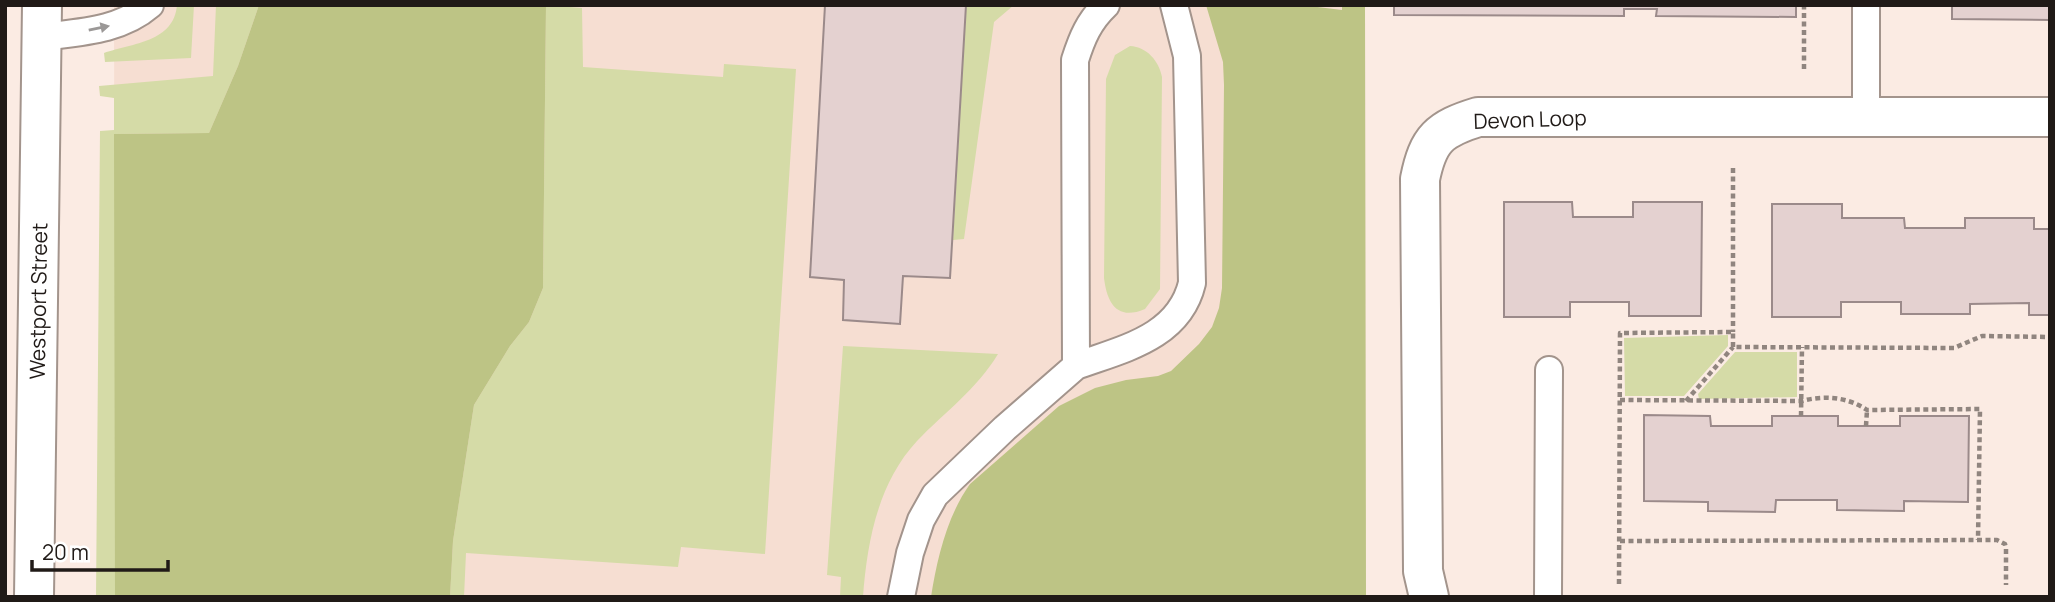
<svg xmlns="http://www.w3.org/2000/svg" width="2055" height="602" viewBox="0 0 2055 602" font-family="Manrope,sans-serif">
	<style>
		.built { fill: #f6ded2 }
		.green { fill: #d5dba7 }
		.forest { fill: #bdc485 }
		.building { fill: #e4d1d0; stroke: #9b8a8a; stroke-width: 2 }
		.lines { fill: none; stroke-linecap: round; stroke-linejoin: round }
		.lane-casing { stroke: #a3948c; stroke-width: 30 }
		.street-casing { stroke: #a3948c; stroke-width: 42 }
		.path { stroke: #90857f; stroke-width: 4.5; stroke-dasharray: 5 3.5; stroke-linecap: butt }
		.lane { stroke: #fff; stroke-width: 26 }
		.street { stroke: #fff; stroke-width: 38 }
		.oneway { fill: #9b9897 }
		.labels { text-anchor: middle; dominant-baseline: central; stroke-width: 5; stroke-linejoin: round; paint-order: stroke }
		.street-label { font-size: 21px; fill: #201a17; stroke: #fff }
	</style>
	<rect width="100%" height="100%" fill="#fbebe3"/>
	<!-- built -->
	<path class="built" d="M 114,5 L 1365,5 L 1366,597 L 115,597 Z"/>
	<!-- green -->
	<path class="green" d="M 177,5 L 194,5 L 191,58 L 105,62 L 104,53 C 133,43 174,42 177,5 Z
		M 216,5 L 259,5 L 238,66 L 209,133 L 115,134 L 115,597 L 96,597 L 100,131 L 114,130 L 114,98 L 100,96 L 99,86 L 213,76 Z
		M 546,5 L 582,8 L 583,67 L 723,77 L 724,64 L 796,69 L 765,554 L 681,547 L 678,567 L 466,553 L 464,597 L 450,597 L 453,541 L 474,405 L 510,346 L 529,322 L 543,288 Z
		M 966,5 L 1014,5 L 994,22 L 964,239 L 953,240 Z
		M 1130,46 C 1147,47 1159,61 1162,77 L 1160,289 L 1145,309 C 1117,321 1107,303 1104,278 L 1106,79 L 1115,55 Z
		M 1728,335 L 1728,346 L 1684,396 L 1625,396 L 1624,338 Z
		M 843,346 L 998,354 C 977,389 945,412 917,441 C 878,483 867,542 863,597 L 840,597 L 841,577 L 827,575 Z
		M 1735,352 L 1797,352 L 1797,397 L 1699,399 L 1698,394 Z"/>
	<!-- forest -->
	<path class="forest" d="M 259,5 L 546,5 L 543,288 L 529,322 L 510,346 L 474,405 L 453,541 L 450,597 L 115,597 L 114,134 L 209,133 L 238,66 Z
		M 1206,5 L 1301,5 L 1342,10 L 1342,5 L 1365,5 L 1366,597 L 931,597 C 937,559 947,516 970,484 L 1059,406 L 1095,388 L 1126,380 L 1158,376 L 1171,371 L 1199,344 L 1212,327 L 1219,308 L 1222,288 L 1224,85 L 1223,62 Z"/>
	<!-- building -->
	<path class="building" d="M 825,5 L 966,5 L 950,278 L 903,276 L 900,324 L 843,320 L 844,280 L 810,277 Z
		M 1394,5 L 1796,5 L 1796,17 L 1656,16 L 1657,9 L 1624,9 L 1624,16 L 1394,15 Z
		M 1952,5 L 2050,5 L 2050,20 L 1952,19 Z
		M 1504,202 L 1572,202 L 1573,217 L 1633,217 L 1633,202 L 1702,202 L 1701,316 L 1629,316 L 1629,302 L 1570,302 L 1570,317 L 1504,317 Z
		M 1772,204 L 1842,204 L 1842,218 L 1904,218 L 1905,228 L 1965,228 L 1965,218 L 2034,218 L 2034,229 L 2050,229 L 2050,315 L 2029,315 L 2029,303 L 1970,304 L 1970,314 L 1901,314 L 1901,302 L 1841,302 L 1841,317 L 1772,317 Z
		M 1644,415 L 1710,416 L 1711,426 L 1772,426 L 1772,416 L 1838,416 L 1838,426 L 1900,426 L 1900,416 L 1969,416 L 1968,502 L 1904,501 L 1904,511 L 1837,510 L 1837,500 L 1776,500 L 1775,512 L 1708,511 L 1708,502 L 1644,501 Z"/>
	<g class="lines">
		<defs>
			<path id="lane" d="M 1866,5 L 1866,118
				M 42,37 C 80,32 120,31 150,5
				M 1076,366 C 1122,349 1179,338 1192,283 L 1187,56 L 1174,5
				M 901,597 L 910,553 L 921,520 L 935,495 L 1005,428 L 1076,366 L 1075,60 C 1082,38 1089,21 1106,5
				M 1548,597 L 1549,370"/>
			<path id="street" d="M 34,597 L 42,5
				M 1429,597 L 1423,571 L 1420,179 C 1428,139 1439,129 1478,117 L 2050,117"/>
		</defs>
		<!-- lane casing -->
		<use href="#lane" class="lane-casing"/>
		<!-- street casing -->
		<use href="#street" class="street-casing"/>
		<!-- path -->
		<path class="path" d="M 1804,69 L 1804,5
			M 1733,168 L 1733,332
			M 1620,400 L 1802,401 C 1824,395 1848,397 1867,410 L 1980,409 L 1978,540
			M 1686,401 L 1733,347
			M 1801,416 L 1802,347
			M 1866,426 L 1867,410
			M 1620,541 L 1997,540 L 2005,544 L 2006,548 L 2006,585
			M 1619,584 L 1620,333 L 1733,332 L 1733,347 L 1954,348 L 1982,336 L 2050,337"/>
		<!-- lane -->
		<use href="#lane" class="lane"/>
		<!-- street -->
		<use href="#street" class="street"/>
	</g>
	<!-- one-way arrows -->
	<defs><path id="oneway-solid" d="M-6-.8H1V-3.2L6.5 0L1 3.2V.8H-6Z" transform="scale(1.75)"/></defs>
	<use class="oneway" href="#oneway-solid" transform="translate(99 28) rotate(-12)"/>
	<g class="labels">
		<!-- street labels -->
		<g class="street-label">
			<text transform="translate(1530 119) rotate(-2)">Devon Loop</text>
			<text transform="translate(38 301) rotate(-89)">Westport Street</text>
		</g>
	</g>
	<!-- border -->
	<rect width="2055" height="602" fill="none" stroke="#201a17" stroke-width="14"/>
	<!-- scale -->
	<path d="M32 560v10h136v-10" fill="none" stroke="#201a17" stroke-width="3.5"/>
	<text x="42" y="560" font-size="21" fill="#201a17" stroke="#ffffff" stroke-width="5" paint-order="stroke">20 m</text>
</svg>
